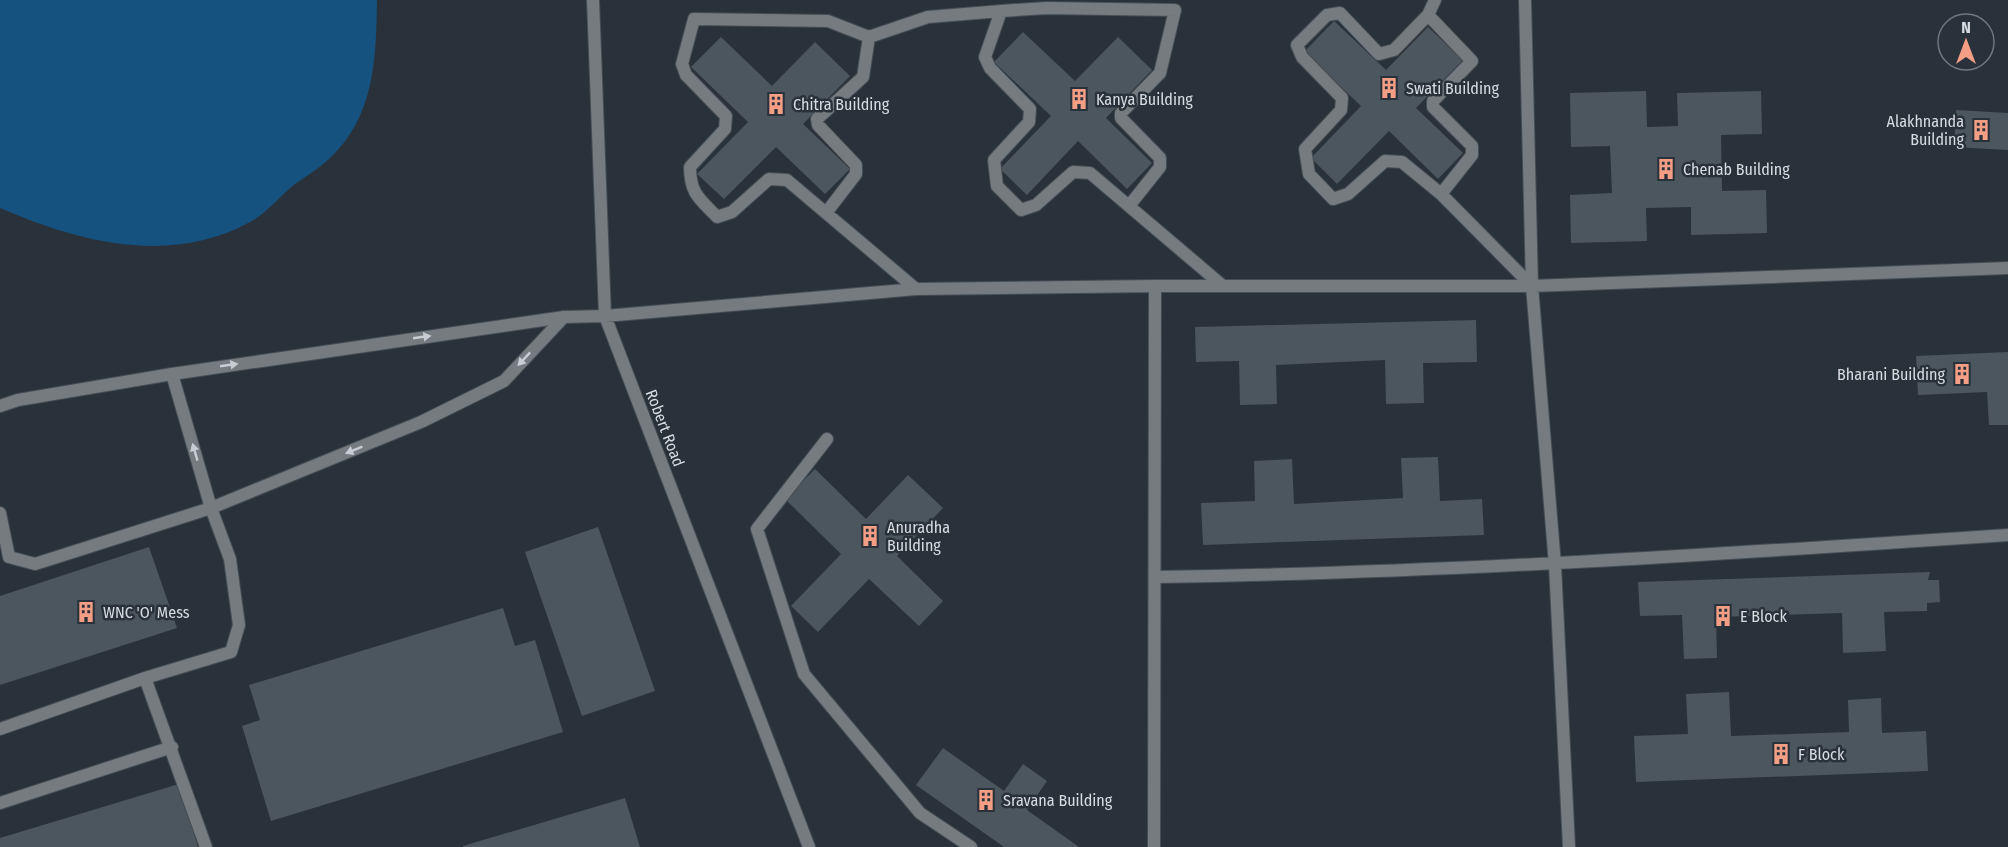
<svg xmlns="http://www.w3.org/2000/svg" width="2008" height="847" viewBox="0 0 2008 847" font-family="'Fira Sans Condensed',sans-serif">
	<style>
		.green { fill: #155280 }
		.building { fill: #4c565f }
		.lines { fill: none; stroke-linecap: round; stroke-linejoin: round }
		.service-casing { stroke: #454d55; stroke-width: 14 }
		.minor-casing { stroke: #454d55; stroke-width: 14 }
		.service { stroke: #767b80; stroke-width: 12 }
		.minor { stroke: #767b80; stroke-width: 12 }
		.oneway { fill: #c8cdd3 }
		.labels { text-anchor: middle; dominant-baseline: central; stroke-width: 5; stroke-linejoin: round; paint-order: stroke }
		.poi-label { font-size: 16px; fill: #d7dce2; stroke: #29323a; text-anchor: start }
		.street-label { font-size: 16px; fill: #d7dce2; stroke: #29323a }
	</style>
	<rect width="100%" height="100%" fill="#29323a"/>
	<!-- green -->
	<path class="green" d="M 0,0 L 377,0 C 376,59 375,117 328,160 C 318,169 306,176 295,184 C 280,196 268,212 250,222 C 170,266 79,242 0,208 Z"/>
	<!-- building -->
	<path class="building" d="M 1334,21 L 1386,70 L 1428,27 L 1463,60 L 1416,108 L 1463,153 L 1438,179 L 1389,131 L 1337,184 L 1311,158 L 1361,106 L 1304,52 Z
		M 1023,32 L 1075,81 L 1118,37 L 1152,70 L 1106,118 L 1152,163 L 1127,189 L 1078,141 L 1027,195 L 1000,169 L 1051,116 L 994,62 Z
		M 721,37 L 772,86 L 815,42 L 850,76 L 803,124 L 850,169 L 825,194 L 776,147 L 724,199 L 697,174 L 748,122 L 691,67 Z
		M 1646,91 L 1647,127 L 1678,126 L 1677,93 L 1761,91 L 1762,134 L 1721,135 L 1722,191 L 1766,190 L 1767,233 L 1691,235 L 1691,207 L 1646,208 L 1647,241 L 1571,243 L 1570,195 L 1612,193 L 1610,146 L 1571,147 L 1570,93 Z
		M 1956,110 L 2008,113 L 2008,150 L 1954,147 Z
		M 1476,320 L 1477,362 L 1423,363 L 1424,403 L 1386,404 L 1385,360 L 1276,365 L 1277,404 L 1240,405 L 1239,361 L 1196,362 L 1195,327 Z
		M 2008,352 L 2008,425 L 1989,425 L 1987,392 L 1918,395 L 1916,356 Z
		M 1438,457 L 1440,501 L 1482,499 L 1484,535 L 1203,545 L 1201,503 L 1255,501 L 1254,461 L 1292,459 L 1294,504 L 1403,498 L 1401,458 Z
		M 815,469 L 866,519 L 908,475 L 943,508 L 897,556 L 943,601 L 919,626 L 869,579 L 818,632 L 791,606 L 841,554 L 785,499 Z
		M 598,527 L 655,691 L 582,716 L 525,552 Z
		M 149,547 L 177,628 L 0,685 L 0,596 Z
		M 1930,572 L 1928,580 L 1939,580 L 1940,602 L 1927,603 L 1927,611 L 1884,612 L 1886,651 L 1843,653 L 1842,613 L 1716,617 L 1717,658 L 1684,659 L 1682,615 L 1640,616 L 1638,582 Z
		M 503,608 L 515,646 L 535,640 L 563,732 L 271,821 L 242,726 L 260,720 L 249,685 Z
		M 1729,692 L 1731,736 L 1849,732 L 1848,700 L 1881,698 L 1882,733 L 1926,731 L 1928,771 L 1636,782 L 1634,736 L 1688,734 L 1686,694 Z
		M 943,748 L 1004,791 L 1023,764 L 1047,781 L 1027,810 L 1079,847 L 1004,847 L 916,785 Z
		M 179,784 L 198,847 L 0,847 L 0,838 Z
		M 625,798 L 640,847 L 463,847 L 463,846 Z"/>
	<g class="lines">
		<defs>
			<path id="service" d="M 0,513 L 9,557 L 35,564 L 211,508 L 421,422 L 504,381 L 564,317
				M 145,678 L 206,847
				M 0,729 L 145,678 L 231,652 L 239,625 L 230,559 L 211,508 L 172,374
				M 0,803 L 172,747"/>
			<path id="minor" d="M 593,0 L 605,316 L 809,847
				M 1525,0 L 1532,286 L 1555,565 L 1569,847
				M 1428,15 L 1435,0
				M 869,37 L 828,21 L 694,19 L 682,64 L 686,75 L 726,116 L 725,129 L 690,167 C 690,194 700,199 717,217 L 732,212 L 769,179 L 787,180 L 826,213 L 856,174 L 856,165 L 818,125 L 817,119 L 863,77 L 869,37 L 928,17 L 1001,11
				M 1441,194 L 1472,155 L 1472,146 L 1433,107 L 1433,101 L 1472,61 L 1428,15 L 1394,50 L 1379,54 L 1340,13 L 1327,15 L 1297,45 L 1302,57 L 1342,98 L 1341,110 L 1305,149 L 1309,174 L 1333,199 L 1348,194 L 1385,161 L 1402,162 L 1441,194 L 1532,286
				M 1129,206 L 1160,167 L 1160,158 L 1121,118 L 1121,113 L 1160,73 L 1175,10 L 1046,8 L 1001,11 L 985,57 L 990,68 L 1030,109 L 1029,122 L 994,160 L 997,186 L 1021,210 L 1036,205 L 1073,172 L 1090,173 L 1223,286
				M 826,213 L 916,289
				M 0,406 L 18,400 L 172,374 L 564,317 L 605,316 L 916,289 L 1155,286 L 1532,286 L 2008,268
				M 827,439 L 757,529 L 804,674 L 920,813 L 971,847
				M 1156,577 C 1441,573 1724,554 2008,535
				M 1154,847 L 1155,286"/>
		</defs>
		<!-- service casing -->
		<use href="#service" class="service-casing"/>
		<!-- minor casing -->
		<use href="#minor" class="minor-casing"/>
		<!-- service -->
		<use href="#service" class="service"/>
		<!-- minor -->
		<use href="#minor" class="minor"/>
	</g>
	<!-- one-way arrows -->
	<defs><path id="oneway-solid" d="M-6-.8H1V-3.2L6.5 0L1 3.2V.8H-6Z" transform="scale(1.5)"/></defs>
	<g class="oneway">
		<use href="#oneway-solid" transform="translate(422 337) rotate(-8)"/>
		<use href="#oneway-solid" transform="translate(524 359) rotate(133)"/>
		<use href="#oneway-solid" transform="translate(229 365) rotate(-8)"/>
		<use href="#oneway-solid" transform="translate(354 450) rotate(158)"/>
		<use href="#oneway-solid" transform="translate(195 452) rotate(-106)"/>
	</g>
	<!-- icons -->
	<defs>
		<symbol id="building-bare" viewBox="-9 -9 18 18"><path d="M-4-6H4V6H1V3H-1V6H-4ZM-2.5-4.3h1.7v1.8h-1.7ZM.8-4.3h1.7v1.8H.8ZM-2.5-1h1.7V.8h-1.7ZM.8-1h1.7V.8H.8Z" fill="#f49e86" stroke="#29323a" stroke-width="2.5" paint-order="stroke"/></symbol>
	</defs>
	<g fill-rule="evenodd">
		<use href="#building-bare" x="1374" y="73" width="30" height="30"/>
		<use href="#building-bare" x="1064" y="84" width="30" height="30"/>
		<use href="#building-bare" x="761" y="89" width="30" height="30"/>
		<use href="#building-bare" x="1966" y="115" width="30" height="30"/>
		<use href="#building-bare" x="1651" y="154" width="30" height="30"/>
		<use href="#building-bare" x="1947" y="359" width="30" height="30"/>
		<use href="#building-bare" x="855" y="521" width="30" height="30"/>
		<use href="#building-bare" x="71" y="597" width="30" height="30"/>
		<use href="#building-bare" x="1708" y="601" width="30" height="30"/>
		<use href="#building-bare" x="1766" y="739" width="30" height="30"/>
		<use href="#building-bare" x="971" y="785" width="30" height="30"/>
	</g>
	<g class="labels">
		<!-- poi labels -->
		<g class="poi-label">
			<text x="1406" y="88">Swati Building</text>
			<text x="1096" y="99">Kanya Building</text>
			<text x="793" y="104">Chitra Building</text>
			<text x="1964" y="121" text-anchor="end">Alakhnanda<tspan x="1964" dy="18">Building</tspan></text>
			<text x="1683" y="169">Chenab Building</text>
			<text x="1945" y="374" text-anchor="end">Bharani Building</text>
			<text x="887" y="527">Anuradha<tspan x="887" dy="18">Building</tspan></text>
			<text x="103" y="612">WNC 'O' Mess</text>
			<text x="1740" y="616">E Block</text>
			<text x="1798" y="754">F Block</text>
			<text x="1003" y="800">Sravana Building</text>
		</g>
		<!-- street labels -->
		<g class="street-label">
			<text transform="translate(665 428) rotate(69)">Robert Road</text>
		</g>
	</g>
	<!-- north arrow -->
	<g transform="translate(1966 42)"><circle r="28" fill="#29323a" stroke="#6f767d" stroke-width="1.5"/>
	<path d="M0-4.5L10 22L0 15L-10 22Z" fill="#f49e86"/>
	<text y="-9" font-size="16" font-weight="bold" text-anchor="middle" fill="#d7dce2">N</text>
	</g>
</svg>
